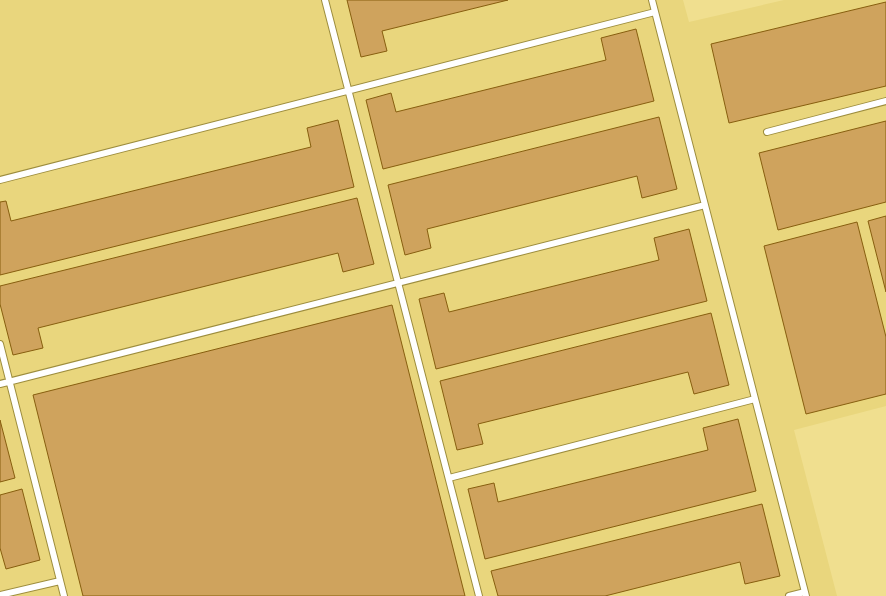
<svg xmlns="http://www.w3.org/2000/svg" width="886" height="596" viewBox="0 0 886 596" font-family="'IBM Plex Serif',serif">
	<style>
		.built { fill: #e9d67d }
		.building { fill: #cfa35d; stroke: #875e0f }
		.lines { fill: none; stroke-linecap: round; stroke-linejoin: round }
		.lane-casing { stroke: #9d8d3d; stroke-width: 8 }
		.lane { stroke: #fff; stroke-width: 6 }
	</style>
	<rect width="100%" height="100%" fill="#f0df8f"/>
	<!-- built -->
	<path class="built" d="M 0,0 L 683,0 L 689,22 L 784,0 L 886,0 L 886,406 L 794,430 L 837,596 L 0,596 Z"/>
	<!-- building -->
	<path class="building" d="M 347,0 L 508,0 L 382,31 L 387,51 L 361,57 Z
		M 886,2 L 886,86 L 729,123 L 711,44 Z
		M 636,29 L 654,101 L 383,169 L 366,100 L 391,93 L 396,112 L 606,60 L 601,38 Z
		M 659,117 L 677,189 L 642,198 L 637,176 L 427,229 L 431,248 L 405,255 L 388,185 Z
		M 338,120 L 354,187 L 0,275 L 0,202 L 6,201 L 11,221 L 311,147 L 307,128 Z
		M 886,121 L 886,202 L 778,230 L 759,153 Z
		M 357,198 L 374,264 L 343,272 L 338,253 L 38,328 L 43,348 L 13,355 L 0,304 L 0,286 Z
		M 886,216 L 886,292 L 868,221 Z
		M 857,222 L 886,337 L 886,394 L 806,414 L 764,246 Z
		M 689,229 L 707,301 L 436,369 L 419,299 L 444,293 L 449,312 L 659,260 L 654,238 Z
		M 392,305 L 465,596 L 83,596 L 33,395 Z
		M 711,313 L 729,385 L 694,394 L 688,372 L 478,424 L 483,444 L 457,450 L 440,381 Z
		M 738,419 L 756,491 L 485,559 L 468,489 L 494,483 L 498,502 L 708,450 L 703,428 Z
		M 0,420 L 15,478 L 0,482 Z
		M 22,489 L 40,560 L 6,569 L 0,548 L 0,495 Z
		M 762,504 L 780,576 L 745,584 L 740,562 L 605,596 L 498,596 L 491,571 Z"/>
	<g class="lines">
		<defs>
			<path id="lane" d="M 325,0 L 479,596
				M 652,0 L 806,596
				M 767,132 L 886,101
				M 0,180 L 655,12
				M 0,344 L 64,596
				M 0,384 L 705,205
				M 449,478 L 755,399
				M 0,595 L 60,581
				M 789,596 L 805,592"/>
		</defs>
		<!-- lane casing -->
		<use href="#lane" class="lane-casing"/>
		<!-- lane -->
		<use href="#lane" class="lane"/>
	</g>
</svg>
